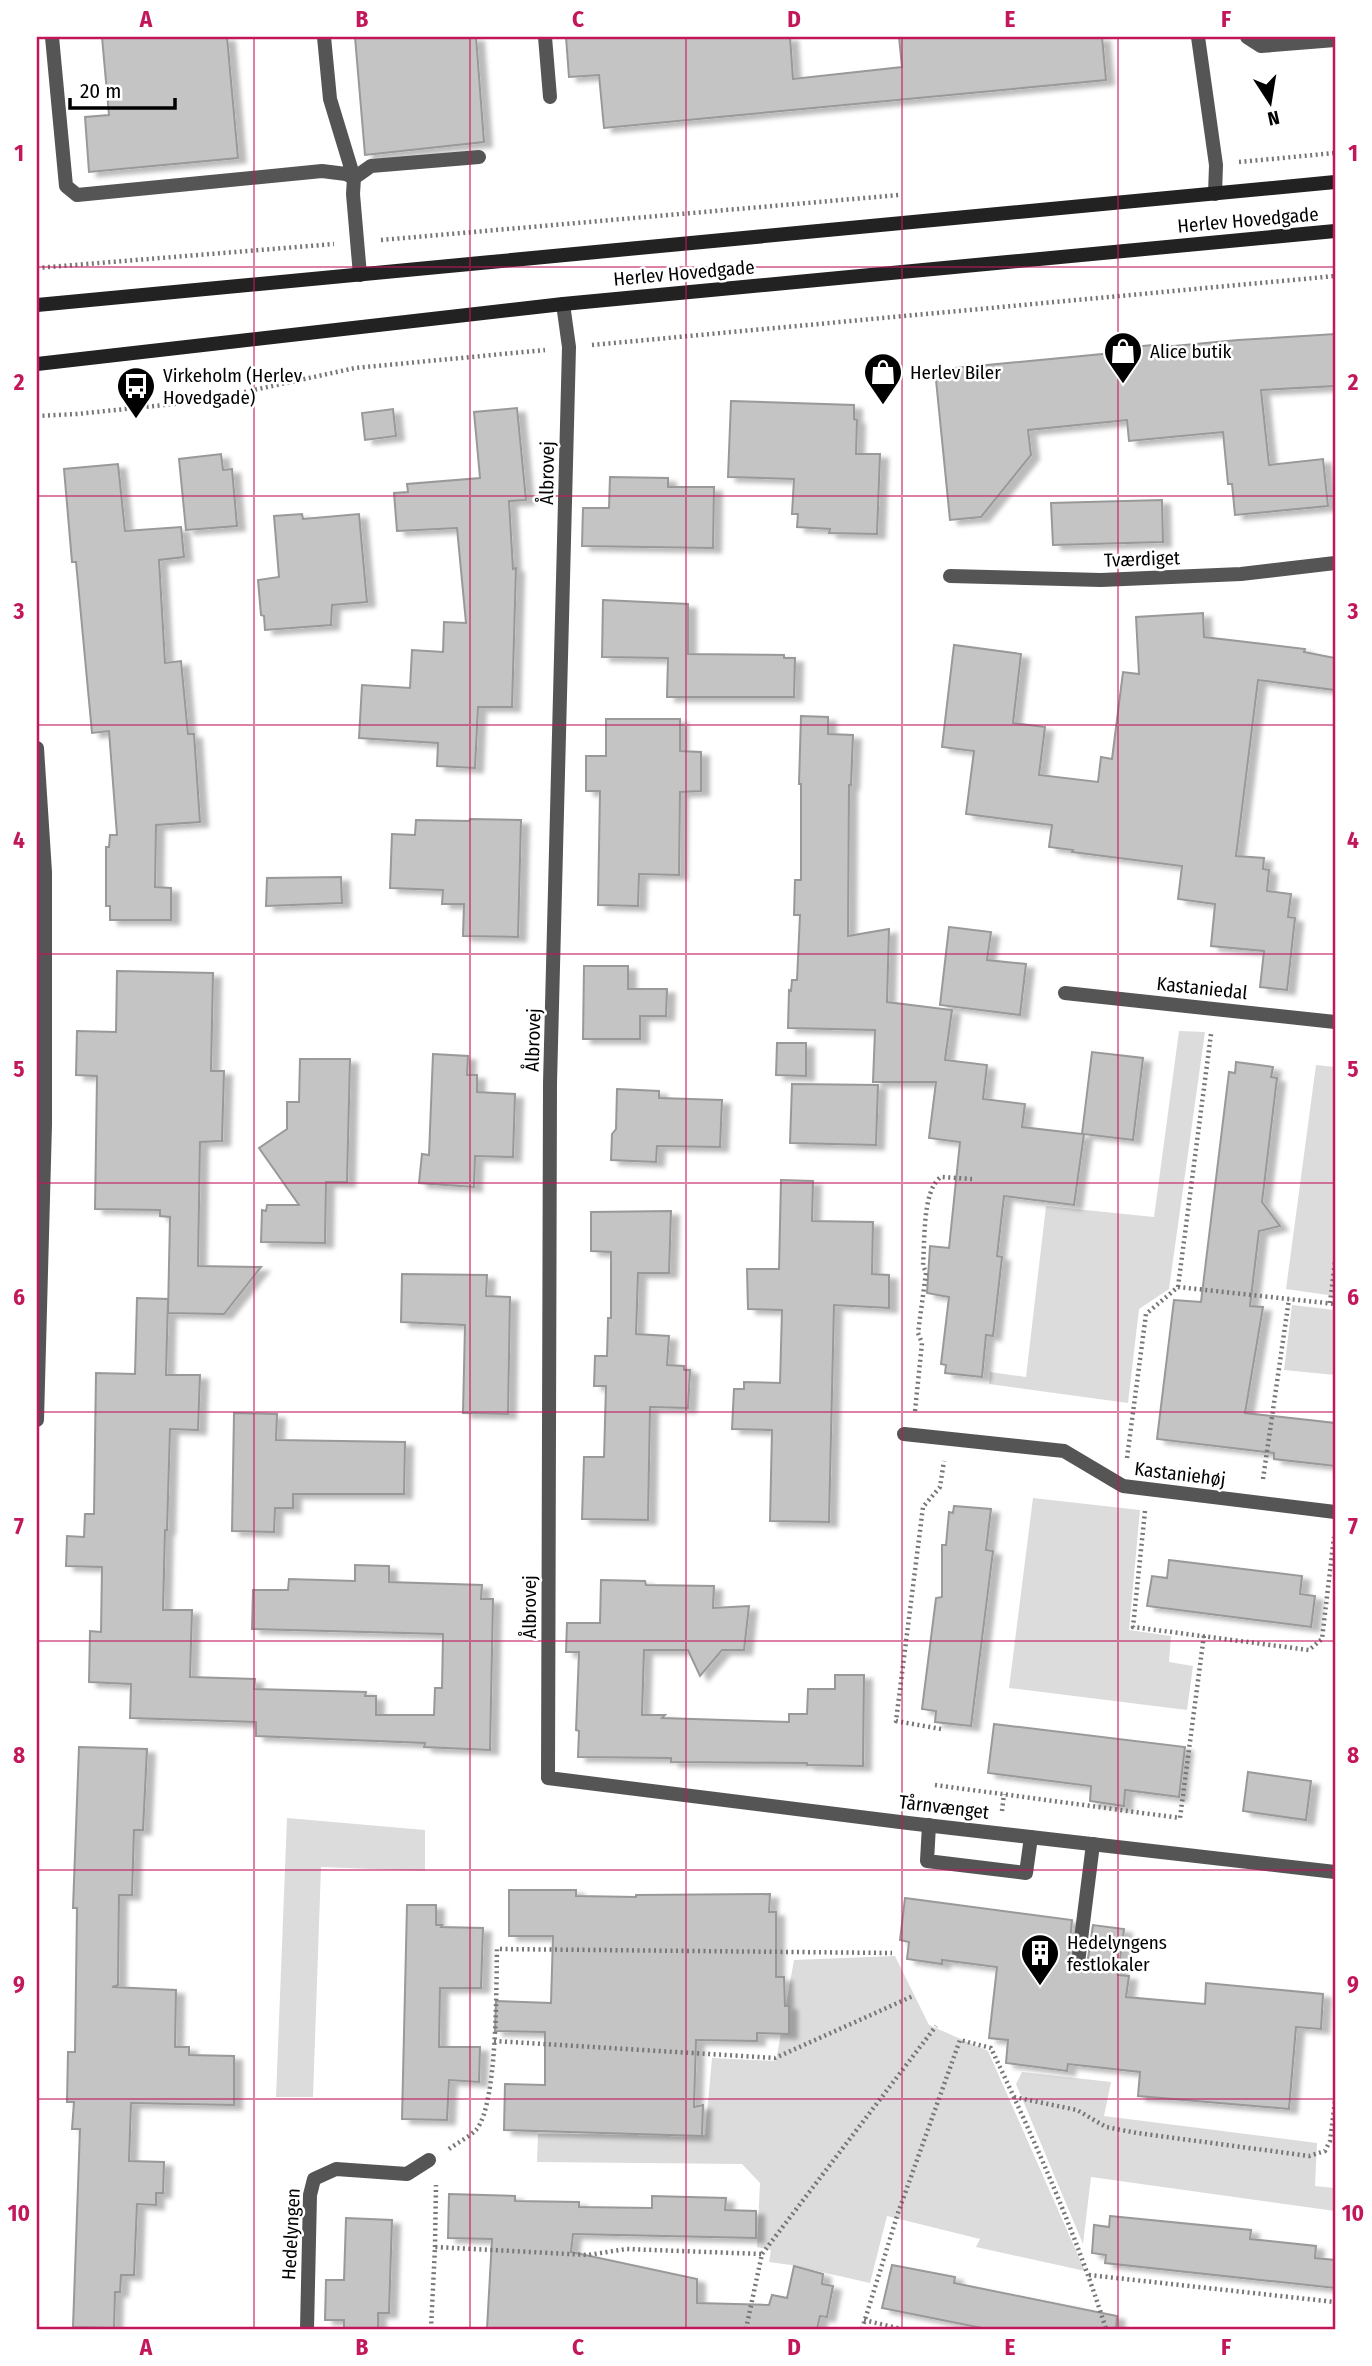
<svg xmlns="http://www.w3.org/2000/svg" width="1372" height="2366" viewBox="0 0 1372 2366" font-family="'Fira Sans Condensed',sans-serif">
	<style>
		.green { fill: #dcdcdc }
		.building { fill: #c4c4c4; stroke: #999; stroke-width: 2; filter: url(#shadow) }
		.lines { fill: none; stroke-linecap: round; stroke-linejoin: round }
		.path { stroke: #777; stroke-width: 4.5; stroke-dasharray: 2 3.5; stroke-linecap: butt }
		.service { stroke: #555; stroke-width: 14 }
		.minor { stroke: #555; stroke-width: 14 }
		.secondary { stroke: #222; stroke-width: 14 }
		.grid { fill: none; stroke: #c2185b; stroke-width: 2; stroke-opacity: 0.55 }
		.labels { text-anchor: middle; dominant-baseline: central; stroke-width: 5; stroke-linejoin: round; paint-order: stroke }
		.street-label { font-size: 19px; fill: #000; stroke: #fff }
		.poi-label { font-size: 19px; fill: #000; stroke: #fff; text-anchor: start }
		.neatline { fill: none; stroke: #c2185b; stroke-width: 2.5 }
		.grid-label { font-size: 23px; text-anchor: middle; font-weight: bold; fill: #c2185b }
	</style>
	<defs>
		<filter id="shadow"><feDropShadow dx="8" dy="4.5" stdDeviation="2" flood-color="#0004"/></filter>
	</defs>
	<rect width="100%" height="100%" fill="#fff"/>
	<!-- green -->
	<path class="green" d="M 1179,1031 L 1205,1032 L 1169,1289 L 1139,1309 L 1128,1403 L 989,1384 L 990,1372 L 1026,1377 L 1046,1206 L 1154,1217 Z
		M 1316,1065 L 1335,1067 L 1335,1296 L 1286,1289 Z
		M 1292,1305 L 1335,1310 L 1335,1375 L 1284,1370 Z
		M 1033,1498 L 1140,1510 L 1129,1630 L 1171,1636 L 1169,1662 L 1193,1666 L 1187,1710 L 1009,1688 Z
		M 287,1818 L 425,1830 L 425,1871 L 321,1867 L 313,2097 L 276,2097 Z
		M 895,1956 L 929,2025 L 988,2051 L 1085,2271 L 976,2247 L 980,2239 L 887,2216 L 870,2283 L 791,2265 L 769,2262 L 771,2250 L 757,2247 L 760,2183 L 742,2164 L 537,2162 L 538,2134 L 705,2135 L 712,2058 L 776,2061 L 794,1960 Z
		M 1022,2072 L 1111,2082 L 1104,2116 L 1317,2143 L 1315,2186 L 1335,2188 L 1335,2211 L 1091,2177 L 1083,2244 L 1016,2084 Z"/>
	<!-- building -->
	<path class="building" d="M 102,37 L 227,37 L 238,158 L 89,172 L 85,117 L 109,115 Z
		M 355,37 L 476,37 L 484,142 L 365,155 Z
		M 566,37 L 790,37 L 793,79 L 902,67 L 899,37 L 1102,37 L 1106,80 L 604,128 L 599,75 L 569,77 Z
		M 1335,334 L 1335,386 L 1261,390 L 1269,465 L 1323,459 L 1328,506 L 1235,515 L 1232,484 L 1228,484 L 1223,432 L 1129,441 L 1127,420 L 1028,430 L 1031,455 L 981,517 L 950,520 L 935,370 L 1123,352 L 1123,348 L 1152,345 L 1152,348 L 1238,340 Z
		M 731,401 L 854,405 L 854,419 L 857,420 L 856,454 L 880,454 L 877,534 L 829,533 L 830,529 L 797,527 L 798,514 L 792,514 L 794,479 L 728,477 Z
		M 517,408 L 526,500 L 509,501 L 513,569 L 516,568 L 512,707 L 478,707 L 475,768 L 437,766 L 438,743 L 359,738 L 362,685 L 410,688 L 412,650 L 443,652 L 444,622 L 466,623 L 457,528 L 397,531 L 394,493 L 408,492 L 407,484 L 480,478 L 474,412 Z
		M 393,409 L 396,436 L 365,440 L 362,413 Z
		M 221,454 L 223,470 L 232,469 L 237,526 L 186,530 L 179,459 Z
		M 118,464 L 125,531 L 181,527 L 184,557 L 159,560 L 165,663 L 181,661 L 188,734 L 194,734 L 200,822 L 156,825 L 155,887 L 171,888 L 171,920 L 110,920 L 110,906 L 106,906 L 106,847 L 109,847 L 110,835 L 117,835 L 109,731 L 92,733 L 76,562 L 72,562 L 64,469 Z
		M 610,477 L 668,478 L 668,487 L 714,487 L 713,548 L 582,546 L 583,508 L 609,508 Z
		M 1162,500 L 1163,542 L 1053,545 L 1051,503 Z
		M 302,514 L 303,519 L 359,514 L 367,602 L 332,605 L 331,625 L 265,630 L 264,616 L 261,615 L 258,580 L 279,577 L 274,516 Z
		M 603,600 L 688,604 L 688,654 L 784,655 L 784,658 L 795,658 L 794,697 L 667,697 L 668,658 L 602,657 Z
		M 1203,613 L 1204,637 L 1305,649 L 1304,652 L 1335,658 L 1335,690 L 1258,680 L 1236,856 L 1264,858 L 1263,869 L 1269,870 L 1267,891 L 1291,894 L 1288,917 L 1295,918 L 1287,990 L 1260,987 L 1264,951 L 1211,946 L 1215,904 L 1178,899 L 1182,866 L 1072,852 L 1073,850 L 1049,847 L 1052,825 L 966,814 L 974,751 L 942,747 L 954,645 L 1021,654 L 1013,723 L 1045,727 L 1039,775 L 1098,782 L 1101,757 L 1112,759 L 1123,672 L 1139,674 L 1136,617 Z
		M 801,716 L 828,717 L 828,734 L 853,735 L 851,785 L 849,785 L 848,936 L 889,929 L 887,1002 L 952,1010 L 945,1060 L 987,1065 L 983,1099 L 1025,1104 L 1022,1127 L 1082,1134 L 1092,1052 L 1143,1058 L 1133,1140 L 1084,1134 L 1074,1205 L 1004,1196 L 997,1256 L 1002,1257 L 993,1336 L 986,1335 L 982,1377 L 945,1373 L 946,1365 L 941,1364 L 949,1297 L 927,1293 L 930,1246 L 949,1248 L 960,1142 L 929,1138 L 936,1082 L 873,1082 L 875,1030 L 788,1028 L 789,990 L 791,991 L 792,980 L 797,980 L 800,915 L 794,915 L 795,880 L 801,880 L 801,784 L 799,784 Z
		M 606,719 L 680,719 L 680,751 L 701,752 L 701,791 L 680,792 L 679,875 L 639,874 L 638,906 L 598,905 L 600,791 L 586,791 L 586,756 L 606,756 Z
		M 470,819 L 521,820 L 518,937 L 463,936 L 464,904 L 442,904 L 443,890 L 390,888 L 392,834 L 415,835 L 416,820 L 469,821 Z
		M 341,877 L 342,903 L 266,906 L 267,878 Z
		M 949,927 L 991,932 L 987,960 L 1026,964 L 1020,1015 L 940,1005 Z
		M 584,966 L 628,966 L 628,989 L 667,989 L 666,1016 L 640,1016 L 640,1039 L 583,1039 Z
		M 117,971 L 213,973 L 211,1071 L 224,1071 L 222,1141 L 200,1142 L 198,1266 L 261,1267 L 224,1314 L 168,1313 L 170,1217 L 160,1216 L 160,1210 L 95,1209 L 97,1076 L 76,1075 L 77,1031 L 116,1032 Z
		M 777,1043 L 806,1043 L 806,1076 L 776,1075 Z
		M 433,1054 L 468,1056 L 467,1075 L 477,1075 L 477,1092 L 515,1094 L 513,1157 L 475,1156 L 474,1187 L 419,1183 L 422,1154 L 429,1155 Z
		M 300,1059 L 350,1059 L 347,1182 L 326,1182 L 325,1243 L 261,1242 L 262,1210 L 266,1211 L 267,1205 L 299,1205 L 259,1148 L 287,1129 L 287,1102 L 299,1102 Z
		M 1236,1062 L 1273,1067 L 1271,1077 L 1277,1078 L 1262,1202 L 1280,1226 L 1259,1231 L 1250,1306 L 1263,1307 L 1245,1413 L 1335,1423 L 1335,1466 L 1274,1459 L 1274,1453 L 1157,1439 L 1174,1300 L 1201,1302 L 1229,1072 L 1235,1073 Z
		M 792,1084 L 878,1085 L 876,1145 L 790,1143 Z
		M 617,1089 L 659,1091 L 659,1098 L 722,1100 L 720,1147 L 657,1146 L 656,1162 L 611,1160 L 612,1134 L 616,1129 Z
		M 781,1180 L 813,1181 L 812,1221 L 873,1222 L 872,1274 L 889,1275 L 889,1308 L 834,1305 L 829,1522 L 770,1521 L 772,1430 L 732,1429 L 734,1389 L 744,1389 L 744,1382 L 780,1383 L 782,1310 L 748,1309 L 747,1269 L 779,1269 Z
		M 671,1211 L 669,1273 L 638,1273 L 636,1334 L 669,1336 L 667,1365 L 684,1366 L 684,1370 L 690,1370 L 688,1408 L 650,1407 L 648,1520 L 582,1519 L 584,1457 L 604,1457 L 606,1386 L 594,1386 L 595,1356 L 607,1356 L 608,1318 L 611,1318 L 611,1252 L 591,1251 L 591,1212 Z
		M 402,1274 L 487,1275 L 486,1296 L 510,1297 L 508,1414 L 463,1413 L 465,1325 L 401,1322 Z
		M 137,1298 L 168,1299 L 166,1375 L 200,1375 L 198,1430 L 170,1429 L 167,1530 L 165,1530 L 163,1610 L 192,1610 L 190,1677 L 255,1679 L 254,1689 L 366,1692 L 365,1696 L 376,1696 L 376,1715 L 434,1715 L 435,1688 L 442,1688 L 443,1634 L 252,1629 L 253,1590 L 288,1590 L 289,1579 L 355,1581 L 355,1565 L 389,1566 L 389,1582 L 482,1585 L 481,1599 L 493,1599 L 490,1750 L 424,1747 L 425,1743 L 256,1736 L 256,1722 L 130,1718 L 131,1684 L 89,1682 L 90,1631 L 101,1632 L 102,1567 L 66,1566 L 67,1536 L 84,1537 L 85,1514 L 94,1514 L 96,1373 L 135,1374 Z
		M 234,1413 L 277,1414 L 276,1440 L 405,1442 L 404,1494 L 293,1494 L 293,1508 L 275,1508 L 274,1532 L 232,1531 Z
		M 954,1506 L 991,1509 L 986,1550 L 993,1551 L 971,1726 L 935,1722 L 936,1711 L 922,1709 L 936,1598 L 942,1597 L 942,1545 L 946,1545 L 949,1512 L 953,1513 Z
		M 1169,1560 L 1302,1576 L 1300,1594 L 1315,1596 L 1311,1627 L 1147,1606 L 1152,1576 L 1167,1578 Z
		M 601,1580 L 645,1581 L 646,1585 L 714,1586 L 713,1608 L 749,1606 L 744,1650 L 722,1650 L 700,1676 L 688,1650 L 644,1650 L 642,1715 L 665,1715 L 662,1718 L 789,1722 L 789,1714 L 807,1714 L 808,1689 L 835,1689 L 835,1675 L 864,1675 L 863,1766 L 807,1765 L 807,1763 L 671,1762 L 671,1758 L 578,1757 L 579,1731 L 576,1730 L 579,1652 L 566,1652 L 567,1623 L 600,1623 Z
		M 994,1724 L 1185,1747 L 1179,1797 L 1125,1790 L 1124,1806 L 1090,1801 L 1091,1786 L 988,1773 Z
		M 79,1747 L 147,1749 L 143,1830 L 134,1830 L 132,1895 L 119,1895 L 118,1985 L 112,1987 L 176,1990 L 175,2047 L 189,2047 L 189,2055 L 234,2056 L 234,2105 L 131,2103 L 129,2161 L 164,2162 L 163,2193 L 156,2193 L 156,2205 L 137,2204 L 134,2275 L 121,2275 L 120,2292 L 115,2292 L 114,2328 L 73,2327 L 80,2129 L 72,2129 L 74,2102 L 67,2102 L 68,2052 L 75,2052 L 77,1908 L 73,1908 Z
		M 1248,1772 L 1311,1781 L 1306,1820 L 1243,1811 Z
		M 509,1890 L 576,1890 L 576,1896 L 636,1897 L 636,1895 L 770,1894 L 769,1912 L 776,1912 L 776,1977 L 784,1977 L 785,2006 L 789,2006 L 789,2034 L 757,2033 L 757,2041 L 696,2040 L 694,2107 L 703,2105 L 702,2136 L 504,2130 L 505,2084 L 545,2085 L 545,2032 L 495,2031 L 496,2001 L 551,2003 L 553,1936 L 509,1936 Z
		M 905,1898 L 1072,1920 L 1068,1962 L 1069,1967 L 1076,1972 L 1082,1972 L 1087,1965 L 1093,1925 L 1124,1929 L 1118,1975 L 1129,1976 L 1126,1997 L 1205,2004 L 1206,1983 L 1323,1994 L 1321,2029 L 1296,2027 L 1289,2109 L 1138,2096 L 1140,2072 L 1068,2064 L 1067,2071 L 1006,2063 L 1008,2040 L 989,2038 L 997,1967 L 942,1960 L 942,1964 L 907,1959 L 909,1942 L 900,1940 Z
		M 407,1905 L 436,1905 L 436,1925 L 442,1925 L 441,1927 L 483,1928 L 481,1988 L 440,1988 L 439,2047 L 480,2047 L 479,2082 L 449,2080 L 447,2120 L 402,2119 Z
		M 449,2194 L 515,2196 L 515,2201 L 579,2202 L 579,2207 L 652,2208 L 652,2196 L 726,2198 L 725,2210 L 756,2211 L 756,2238 L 573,2234 L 571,2252 L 697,2279 L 697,2303 L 769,2305 L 772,2295 L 787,2298 L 794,2266 L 823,2274 L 822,2284 L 833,2286 L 827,2317 L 820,2316 L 817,2329 L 487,2329 L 492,2239 L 448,2238 Z
		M 1110,2216 L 1251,2230 L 1250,2239 L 1316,2246 L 1315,2258 L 1335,2260 L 1335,2288 L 1105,2263 L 1106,2255 L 1092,2253 L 1094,2225 L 1109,2227 Z
		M 346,2218 L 392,2220 L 389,2313 L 378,2313 L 378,2329 L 344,2329 L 344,2320 L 325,2320 L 326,2280 L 344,2280 Z
		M 892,2265 L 955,2277 L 954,2283 L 1117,2316 L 1116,2329 L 987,2329 L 882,2308 Z"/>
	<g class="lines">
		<!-- path -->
		<path class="path" d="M 1239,162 L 1335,153
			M 381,240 L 899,195
			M 37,268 L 334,244
			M 592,345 L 1335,276
			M 37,416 L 77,414 L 203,401 L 355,368 L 545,350
			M 1178,1287 L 1211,1034
			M 1330,1303 L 1335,1261
			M 915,1411 L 922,1343 L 918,1333 L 926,1273 L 923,1265 C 925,1242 922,1190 941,1177 L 972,1179
			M 1127,1458 L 1146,1314 L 1178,1287 L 1335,1304
			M 1263,1479 L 1289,1299
			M 1145,1511 L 1133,1627 L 1309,1650 L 1322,1639 L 1334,1537
			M 941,1729 L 896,1721 L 923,1507 L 940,1487 L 944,1461
			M 935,1785 L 1180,1818 L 1204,1635
			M 1002,1811 L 1004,1794
			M 494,2041 L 775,2058 L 913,1996
			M 1014,2097 L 1077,2110 L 1106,2127 L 1137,2133 L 1309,2156 L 1325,2151 L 1330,2141 L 1335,2101
			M 449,2149 C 457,2143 469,2137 476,2130 C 498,2104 496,1986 497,1949 L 892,1953
			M 435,2247 L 436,2185
			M 1089,2275 L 1335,2302
			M 864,2320 L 901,2329
			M 431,2329 L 435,2247 L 588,2255 L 626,2249 L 762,2254
			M 746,2329 L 762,2254 L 936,2026
			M 862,2329 L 898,2213 L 960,2040 L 991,2048 C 1034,2139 1076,2233 1106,2329"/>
		<!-- service -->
		<path class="service" d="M 52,37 L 66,186 L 77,195 L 322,171 L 346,174 L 354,178
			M 324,37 L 330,99 L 354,178
			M 545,37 L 550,97
			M 1247,37 L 1261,46 L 1335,40
			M 360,275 L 353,194 L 354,178 L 371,166 L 479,157
			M 929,1825 L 927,1861 L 1026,1873 L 1031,1837
			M 1078,1963 L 1093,1844"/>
		<!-- minor -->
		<path class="minor" d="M 1198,37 L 1216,165 L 1215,194
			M 563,304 L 569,347 L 550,1083 L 548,1778 L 908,1823 L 1335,1872
			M 950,576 L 1101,580 L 1241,574 L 1335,563
			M 37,748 L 45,872 L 45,1124 L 37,1420
			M 1065,993 L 1335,1022
			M 904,1434 L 1064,1451 L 1123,1486 L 1335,1512
			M 307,2329 L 310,2195 L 314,2179 L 336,2169 L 407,2174 L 429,2160"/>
		<!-- secondary -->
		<path class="secondary" d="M 37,305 L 1335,182
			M 37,364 L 563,304 L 1335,231"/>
	</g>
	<!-- grid -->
	<path class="grid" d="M 254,37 L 254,2329M 470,37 L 470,2329M 686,37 L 686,2329M 902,37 L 902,2329M 1118,37 L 1118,2329M 37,267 L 1335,267M 37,496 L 1335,496M 37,725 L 1335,725M 37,954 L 1335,954M 37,1183 L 1335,1183M 37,1412 L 1335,1412M 37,1641 L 1335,1641M 37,1870 L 1335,1870M 37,2099 L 1335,2099"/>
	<!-- icons -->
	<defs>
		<symbol id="shop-pin" viewBox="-11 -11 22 30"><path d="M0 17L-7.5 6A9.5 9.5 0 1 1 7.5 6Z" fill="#000" stroke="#fff"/><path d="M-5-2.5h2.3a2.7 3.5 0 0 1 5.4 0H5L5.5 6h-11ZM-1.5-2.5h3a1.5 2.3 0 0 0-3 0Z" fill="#fff"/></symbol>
		<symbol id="bus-pin" viewBox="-11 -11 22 30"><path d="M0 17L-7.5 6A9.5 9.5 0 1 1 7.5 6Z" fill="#000" stroke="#fff"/><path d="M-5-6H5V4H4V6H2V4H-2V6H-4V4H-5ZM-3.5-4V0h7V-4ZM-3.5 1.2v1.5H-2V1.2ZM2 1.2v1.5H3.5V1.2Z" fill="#fff"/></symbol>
		<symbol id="building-pin" viewBox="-11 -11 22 30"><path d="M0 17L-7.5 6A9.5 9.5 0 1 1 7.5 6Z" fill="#000" stroke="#fff"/><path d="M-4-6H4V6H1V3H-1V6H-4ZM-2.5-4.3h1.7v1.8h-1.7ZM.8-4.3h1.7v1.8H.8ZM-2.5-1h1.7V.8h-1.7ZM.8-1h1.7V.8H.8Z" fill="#fff"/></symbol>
	</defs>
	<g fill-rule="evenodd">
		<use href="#shop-pin" x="1101" y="329" width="44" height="60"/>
		<use href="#shop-pin" x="861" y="350" width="44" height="60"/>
		<use href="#bus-pin" x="114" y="364" width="44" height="60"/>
		<use href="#building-pin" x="1018" y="1931" width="44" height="60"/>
	</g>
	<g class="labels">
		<!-- street labels -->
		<g class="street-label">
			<text transform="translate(1248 220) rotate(-5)">Herlev Hovedgade</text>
			<text transform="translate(684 273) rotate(-5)">Herlev Hovedgade</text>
			<text transform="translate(547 473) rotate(-89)">Ålbrovej</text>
			<text transform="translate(1142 559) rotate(-2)">Tværdiget</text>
			<text transform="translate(1202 988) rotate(6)">Kastaniedal</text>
			<text transform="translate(533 1040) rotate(-88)">Ålbrovej</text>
			<text transform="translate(1180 1474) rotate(7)">Kastaniehøj</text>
			<text transform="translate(529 1607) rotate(-90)">Ålbrovej</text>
			<text transform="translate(944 1807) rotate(7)">Tårnvænget</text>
			<text transform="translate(291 2234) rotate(-87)">Hedelyngen</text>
		</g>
		<!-- poi labels -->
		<g class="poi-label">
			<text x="1150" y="351">Alice butik</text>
			<text x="910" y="372">Herlev Biler</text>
			<text x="163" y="375">Virkeholm (Herlev<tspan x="163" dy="22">Hovedgade)</tspan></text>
			<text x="1067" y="1942">Hedelyngens<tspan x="1067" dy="22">festlokaler</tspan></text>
		</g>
	</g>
	<!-- border -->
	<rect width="1372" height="2366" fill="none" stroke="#ffffff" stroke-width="77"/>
	<!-- north arrow -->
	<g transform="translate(1270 102) rotate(168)" stroke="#ffffff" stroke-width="5" paint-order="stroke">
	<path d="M0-5L12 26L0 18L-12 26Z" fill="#000000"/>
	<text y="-10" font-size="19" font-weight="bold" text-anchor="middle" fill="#000000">N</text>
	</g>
	<!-- scale -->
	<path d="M70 98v10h105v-10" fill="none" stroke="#000000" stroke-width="3.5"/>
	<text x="80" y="98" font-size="21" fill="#000000" stroke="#ffffff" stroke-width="5" paint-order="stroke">20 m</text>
	<rect x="38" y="38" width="1296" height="2290" class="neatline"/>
	<g class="grid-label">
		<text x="146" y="27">A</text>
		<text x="362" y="27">B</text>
		<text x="578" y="27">C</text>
		<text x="794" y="27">D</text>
		<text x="1010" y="27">E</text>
		<text x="1226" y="27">F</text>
		<text x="19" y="161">1</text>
		<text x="1353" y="161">1</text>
		<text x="19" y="390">2</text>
		<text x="1353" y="390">2</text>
		<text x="19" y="619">3</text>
		<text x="1353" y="619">3</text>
		<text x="19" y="848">4</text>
		<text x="1353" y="848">4</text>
		<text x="19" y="1077">5</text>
		<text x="1353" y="1077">5</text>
		<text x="19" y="1305">6</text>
		<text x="1353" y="1305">6</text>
		<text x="19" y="1534">7</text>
		<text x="1353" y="1534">7</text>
		<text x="19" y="1763">8</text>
		<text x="1353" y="1763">8</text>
		<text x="19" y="1992">9</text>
		<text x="1353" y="1992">9</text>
		<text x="19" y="2221">10</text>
		<text x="1353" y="2221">10</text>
		<text x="146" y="2355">A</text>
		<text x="362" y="2355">B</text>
		<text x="578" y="2355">C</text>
		<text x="794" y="2355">D</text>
		<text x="1010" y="2355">E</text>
		<text x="1226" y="2355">F</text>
	</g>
</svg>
